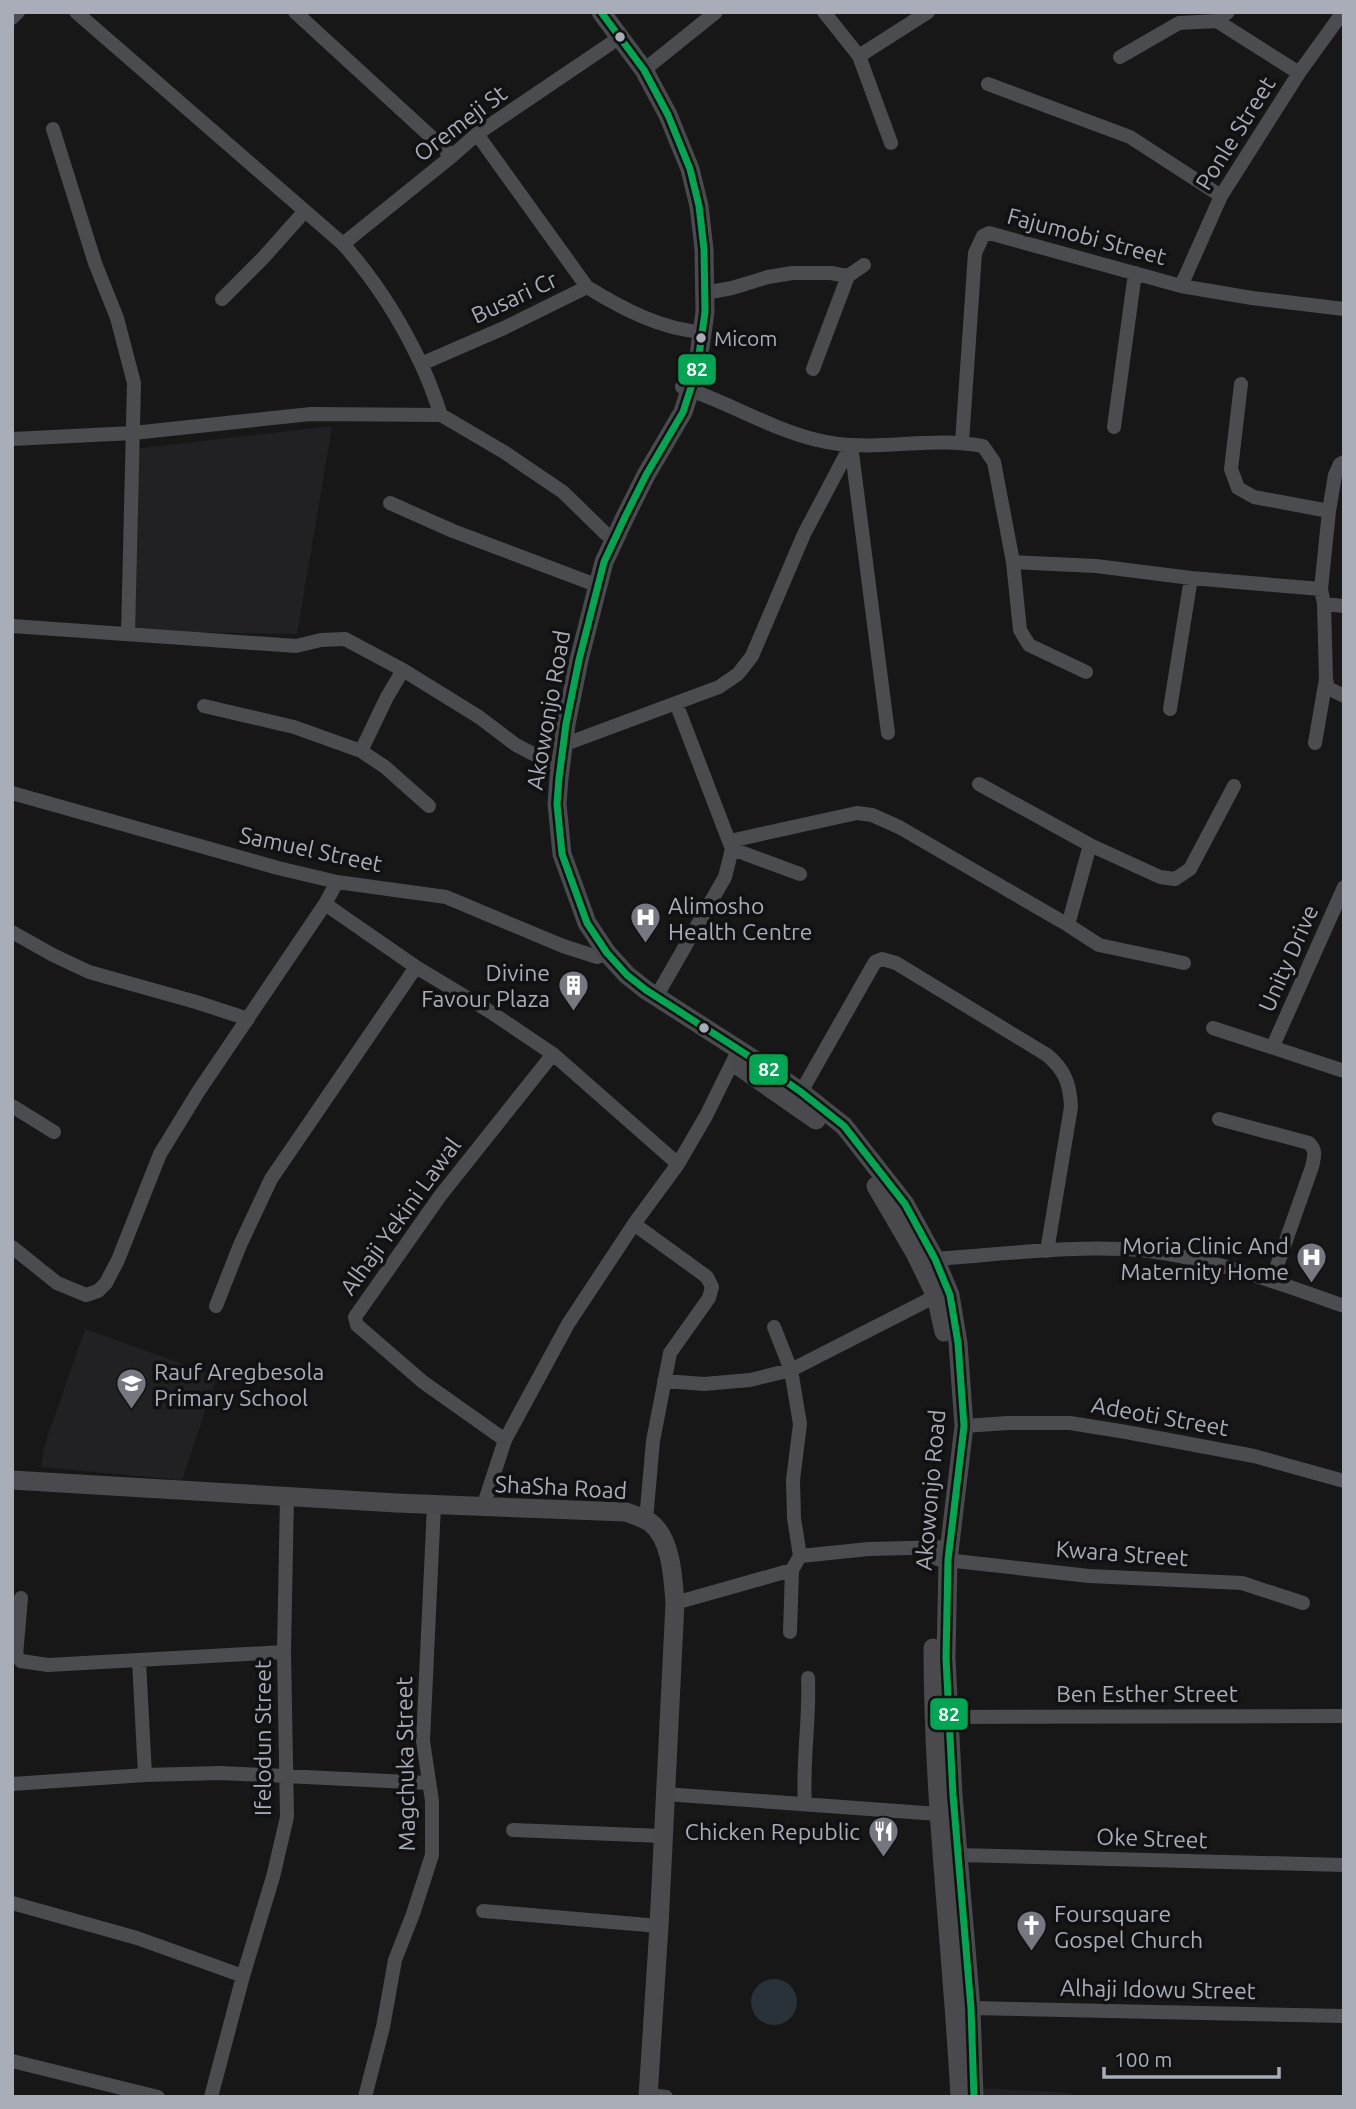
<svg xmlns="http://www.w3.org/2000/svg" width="1356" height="2109" viewBox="0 0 1356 2109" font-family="Ubuntu,sans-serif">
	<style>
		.built { fill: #212123 }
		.water { fill: #2a3239 }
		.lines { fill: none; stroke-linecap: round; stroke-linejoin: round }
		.street { stroke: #4b4c50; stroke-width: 14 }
		.secondary { stroke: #4a4a4e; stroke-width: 19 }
		.bus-1-casing { stroke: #111113; stroke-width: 12 }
		.bus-1 { stroke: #00a651; stroke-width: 7 }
		.bus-dot { fill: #a8adb8; stroke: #111113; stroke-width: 2.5 }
		.labels { text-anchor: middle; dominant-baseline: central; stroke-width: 7; stroke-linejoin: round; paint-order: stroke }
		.bus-label { font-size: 21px; fill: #a8adb8; stroke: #111113; text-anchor: start }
		.street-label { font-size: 23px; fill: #a8adb8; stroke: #111113 }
		.poi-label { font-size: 23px; fill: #a8adb8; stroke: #111113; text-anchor: start }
		.line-badge { stroke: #111113; stroke-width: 2.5 }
		.badge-label { font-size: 19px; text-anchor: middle; font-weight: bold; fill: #fff }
	</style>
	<rect width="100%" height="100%" fill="#171717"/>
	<!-- built -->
	<path class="built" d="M 332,426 L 297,634 L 130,631 L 134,449 Z
		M 85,1329 L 217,1376 L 182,1480 L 41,1467 L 44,1447 Z
		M 977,2088 L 1071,2093 L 1071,2097 L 977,2097 Z"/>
	<!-- water -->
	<path class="water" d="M751 2002a23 23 0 1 1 46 0a23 23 0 1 1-46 0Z"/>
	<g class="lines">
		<!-- street -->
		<path class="street" d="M 76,12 L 343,244 C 374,279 401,321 421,364 C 429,380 435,398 441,415
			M 295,12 L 452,156
			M 824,12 L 859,56 L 891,143
			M 12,18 L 18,12
			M 1217,21 L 1299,73
			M 859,56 L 928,12
			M 1120,57 L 1179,23 L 1217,21 L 1228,12
			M 644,70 L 716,12
			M 988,84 L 1130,137 L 1221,196
			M 53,129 L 95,263 L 117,318 L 134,383 L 128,634
			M 477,134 L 587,287
			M 343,244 L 452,156 L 477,134 L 610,44
			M 1181,286 L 1221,196 L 1299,73 L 1343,12
			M 705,293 L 732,288 L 768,277 L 792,273 L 831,273 L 848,276
			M 222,299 L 264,257 L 304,212
			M 421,364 L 504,328 L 587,287 C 621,308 662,330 703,332
			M 813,369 L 848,276 L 864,265
			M 1241,384 L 1231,469 L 1238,488 L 1254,497 L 1329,511
			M 682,387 C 728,402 771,429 817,440 C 872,454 929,435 983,446 L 994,462 L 1013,562 L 1020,630 L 1029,645 L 1086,672
			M 1114,427 L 1135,273
			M 12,439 L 133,433 L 311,414 L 441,415 L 504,452 L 563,492 L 606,534
			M 962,442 L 975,253 L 983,236 L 989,233 L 1181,286 L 1252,298 L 1344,309
			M 851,445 L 888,733
			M 390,503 L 453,531 L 588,582
			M 1013,562 L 1096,566 L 1191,578 L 1321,589
			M 1324,604 L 1344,606
			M 12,626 L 296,646 L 321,640 L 345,639 L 403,670 L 479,717 L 516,745 L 549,762
			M 1326,679 L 1328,688 L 1344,696
			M 204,706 L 294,727 L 361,751 L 385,767 L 429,806
			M 1170,709 L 1191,578
			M 1315,743 L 1326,679 L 1324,604 L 1321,589 L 1329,511 L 1335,475 L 1340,464 L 1344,462
			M 563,745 L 719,687 L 738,674 L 752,656 L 804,534 L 851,445
			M 361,751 L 387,697 L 403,670
			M 979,784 L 1090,845 L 1160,877 L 1175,879 L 1190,869 L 1234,786
			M 12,793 L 278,868 L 337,882 L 446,897 L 563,946 L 597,957 L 607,953
			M 730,841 L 857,813 L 872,815 L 899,827 L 1068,925 L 1099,945 L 1184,963
			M 732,849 L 800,874
			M 325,904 L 416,967 L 489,1011 L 553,1054 L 678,1164
			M 1068,925 L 1090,845
			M 12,932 L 53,955 L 89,972 L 196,1002 L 248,1019
			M 656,997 L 725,877 L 732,849 L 676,703
			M 1213,1028 L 1344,1071
			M 1273,1046 L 1344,887
			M 801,1092 L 871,969 L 875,962 L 882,959 L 896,963 L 1047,1055 C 1065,1070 1070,1084 1071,1107 L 1047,1251
			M 12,1106 L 54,1132
			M 1219,1119 L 1309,1143 C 1317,1151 1314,1157 1312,1167 L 1272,1280
			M 634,1224 L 707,1277 L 712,1287 L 709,1298 L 670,1353 L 653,1441 L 646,1520
			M 12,1247 L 57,1283 L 86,1295 L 98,1291 L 106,1283 L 118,1260 L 160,1154 L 198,1092 L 325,904 L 337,882
			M 935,1259 C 1005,1254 1079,1244 1149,1251 C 1214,1259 1282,1284 1344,1306
			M 216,1306 L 240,1245 L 271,1179 L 416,967
			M 774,1327 L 791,1370 L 800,1424 L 793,1480 L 794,1518 L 800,1556 L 792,1570 L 790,1632
			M 664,1381 L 704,1384 L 750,1380 L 791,1370 L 936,1296
			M 964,1426 L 1008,1423 L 1070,1423 L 1126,1432 L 1254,1456 L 1344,1481
			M 505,1440 L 423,1382 L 357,1325 L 355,1317 L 440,1196 L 553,1054
			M 483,1507 L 505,1440 L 568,1324 L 634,1224 L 678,1164 L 706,1116 L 738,1051
			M 800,1556 L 869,1549 L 950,1547
			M 937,1559 L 1089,1576 L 1242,1583 L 1303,1603
			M 21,1598 L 16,1655 L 21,1661 L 48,1665 L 284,1652
			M 675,1603 L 792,1570
			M 139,1661 L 145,1775
			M 950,1717 L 1344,1716
			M 12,1784 L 145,1775 L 221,1773 L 429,1783
			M 665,1794 L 938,1814
			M 805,1804 C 802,1762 810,1720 808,1678
			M 513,1830 L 663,1836
			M 958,1855 L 1344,1865
			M 12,1903 L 137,1938 L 243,1976
			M 483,1911 L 659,1926
			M 971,2008 L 1344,2016
			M 12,2061 L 158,2097
			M 648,2095 L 666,2097
			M 211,2097 L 243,1976 L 273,1877 L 287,1817 L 284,1652 L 287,1496
			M 365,2097 L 383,2027 L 395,1960 L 413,1914 L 432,1855 L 432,1801 L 423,1741 L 434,1505"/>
		<!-- secondary -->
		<path class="secondary" d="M 601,12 L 644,70 L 668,115 L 690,169 L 699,206 L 704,249 L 705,312 L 697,369 L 683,412 L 646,475 L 625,517 L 604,562 L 594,601 L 579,660 L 566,724 L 559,778 L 557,804 L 562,854 L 587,923 L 607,953 L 627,975 L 646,990 L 758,1062 L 801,1092 L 844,1126 L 905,1204 L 935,1259 L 950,1295 L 958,1343 L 964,1426 L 948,1560 L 946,1658 L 953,1795 L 971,2008 L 974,2097
			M 740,1067 L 816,1120
			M 876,1186 L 915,1253 L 936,1296 L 944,1332
			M 12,1480 L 396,1503 L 626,1512 C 634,1515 644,1518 651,1523 C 672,1540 673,1579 675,1603 L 659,1926 L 648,2097
			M 933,1648 C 933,1798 952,1947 960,2097"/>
		<defs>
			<path id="bus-1" d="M 601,12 L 644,70 L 668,115 L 690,169 L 699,206 L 704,249 L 705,312 L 697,369 L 683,412 L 646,475 L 625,517 L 604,562 L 594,601 L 579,660 L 566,724 L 559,778 L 557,804 L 562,854 L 587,923 L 607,953 L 627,975 L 646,990 L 758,1062 L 801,1092 L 844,1126 L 905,1204 L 935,1259 L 950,1295 L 958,1343 L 964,1426 L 948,1560 L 946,1658 L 953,1795 L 971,2008 L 974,2097"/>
		</defs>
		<!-- bus-1 casing -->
		<use href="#bus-1" class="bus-1-casing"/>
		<!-- bus-1 -->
		<use href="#bus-1" class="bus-1"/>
	</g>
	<!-- icons -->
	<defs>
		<symbol id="hospital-pin" viewBox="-11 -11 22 30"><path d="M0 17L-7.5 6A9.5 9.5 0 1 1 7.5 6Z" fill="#757880" stroke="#111113"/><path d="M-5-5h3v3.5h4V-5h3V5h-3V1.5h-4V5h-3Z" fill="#fff"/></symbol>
		<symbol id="building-pin" viewBox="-11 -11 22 30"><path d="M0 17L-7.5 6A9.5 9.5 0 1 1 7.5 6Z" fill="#757880" stroke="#111113"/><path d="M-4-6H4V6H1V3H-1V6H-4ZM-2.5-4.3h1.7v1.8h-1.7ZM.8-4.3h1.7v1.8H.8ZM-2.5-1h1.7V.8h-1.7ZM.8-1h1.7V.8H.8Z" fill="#fff"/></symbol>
		<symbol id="school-pin" viewBox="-11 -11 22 30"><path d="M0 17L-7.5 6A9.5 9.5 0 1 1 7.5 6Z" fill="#757880" stroke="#111113"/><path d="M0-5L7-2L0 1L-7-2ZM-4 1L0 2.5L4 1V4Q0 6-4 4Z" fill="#fff"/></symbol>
		<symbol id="restaurant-pin" viewBox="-11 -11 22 30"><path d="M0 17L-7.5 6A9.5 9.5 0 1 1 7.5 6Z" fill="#757880" stroke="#111113"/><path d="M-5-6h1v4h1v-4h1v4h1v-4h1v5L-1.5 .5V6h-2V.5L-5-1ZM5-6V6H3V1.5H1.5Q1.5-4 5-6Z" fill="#fff"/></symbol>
		<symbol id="church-pin" viewBox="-11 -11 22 30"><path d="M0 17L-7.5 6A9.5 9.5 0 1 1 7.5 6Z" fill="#757880" stroke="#111113"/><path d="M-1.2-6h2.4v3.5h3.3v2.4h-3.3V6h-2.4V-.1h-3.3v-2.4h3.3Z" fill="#fff"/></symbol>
	</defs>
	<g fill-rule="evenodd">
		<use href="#hospital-pin" x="628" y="900" width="35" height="47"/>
		<use href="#building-pin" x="556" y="968" width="35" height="47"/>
		<use href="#hospital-pin" x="1294" y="1240" width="35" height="47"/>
		<use href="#school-pin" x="114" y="1366" width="35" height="47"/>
		<use href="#restaurant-pin" x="866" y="1814" width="35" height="47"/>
		<use href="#church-pin" x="1014" y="1908" width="35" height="47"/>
	</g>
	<!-- markers -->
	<g class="bus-dot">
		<circle cx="620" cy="37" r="6"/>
		<circle cx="701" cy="338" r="6"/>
		<circle cx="704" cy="1028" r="6"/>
	</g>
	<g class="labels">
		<!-- bus labels -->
		<g class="bus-label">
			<text x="714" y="338">Micom</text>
		</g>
		<!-- street labels -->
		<g class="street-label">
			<text transform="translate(460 123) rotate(-37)">Oremeji St</text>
			<text transform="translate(1235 133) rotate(-58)">Ponle Street</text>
			<text transform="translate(1087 236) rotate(15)">Fajumobi Street</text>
			<text transform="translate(514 297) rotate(-25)">Busari Cr</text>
			<text transform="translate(548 710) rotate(-80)">Akowonjo Road</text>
			<text transform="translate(311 849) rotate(12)">Samuel Street</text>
			<text transform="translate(1288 958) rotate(-66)">Unity Drive</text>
			<text transform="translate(400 1216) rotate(-54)">Alhaji Yekini Lawal</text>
			<text transform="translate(1160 1416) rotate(10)">Adeoti Street</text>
			<text transform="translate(561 1487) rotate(3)">ShaSha Road</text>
			<text transform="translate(930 1490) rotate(-85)">Akowonjo Road</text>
			<text transform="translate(1122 1553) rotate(4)">Kwara Street</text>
			<text x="1147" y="1693">Ben Esther Street</text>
			<text transform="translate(262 1738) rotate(-90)">Ifelodun Street</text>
			<text transform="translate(405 1764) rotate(-91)">Magchuka Street</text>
			<text transform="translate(1152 1838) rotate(2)">Oke Street</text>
			<text transform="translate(1158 1989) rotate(1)">Alhaji Idowu Street</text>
		</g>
		<!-- poi labels -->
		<g class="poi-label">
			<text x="668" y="905">Alimosho<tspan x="668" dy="26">Health Centre</tspan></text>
			<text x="550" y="972" text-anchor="end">Divine<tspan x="550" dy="26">Favour Plaza</tspan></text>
			<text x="1289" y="1245" text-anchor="end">Moria Clinic And<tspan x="1289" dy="26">Maternity Home</tspan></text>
			<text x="154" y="1371">Rauf Aregbesola<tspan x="154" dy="26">Primary School</tspan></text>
			<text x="860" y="1831" text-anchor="end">Chicken Republic</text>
			<text x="1054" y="1913">Foursquare<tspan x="1054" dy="26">Gospel Church</tspan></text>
		</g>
	</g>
	<g class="line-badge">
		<rect x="677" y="353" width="40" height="33" rx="7" fill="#00a651"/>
		<rect x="748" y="1053" width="41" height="33" rx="7" fill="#00a651"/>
		<rect x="929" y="1697" width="40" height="34" rx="7" fill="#00a651"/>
	</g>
	<g class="badge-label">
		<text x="697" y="376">82</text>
		<text x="769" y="1076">82</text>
		<text x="949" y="1721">82</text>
	</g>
	<!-- border -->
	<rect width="1356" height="2109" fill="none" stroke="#a8adb8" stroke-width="28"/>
	<!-- scale -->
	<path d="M1104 2067v10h175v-10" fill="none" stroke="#a8adb8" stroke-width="3.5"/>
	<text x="1114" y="2067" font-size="21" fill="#a8adb8" stroke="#111113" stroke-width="5" paint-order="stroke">100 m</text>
</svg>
